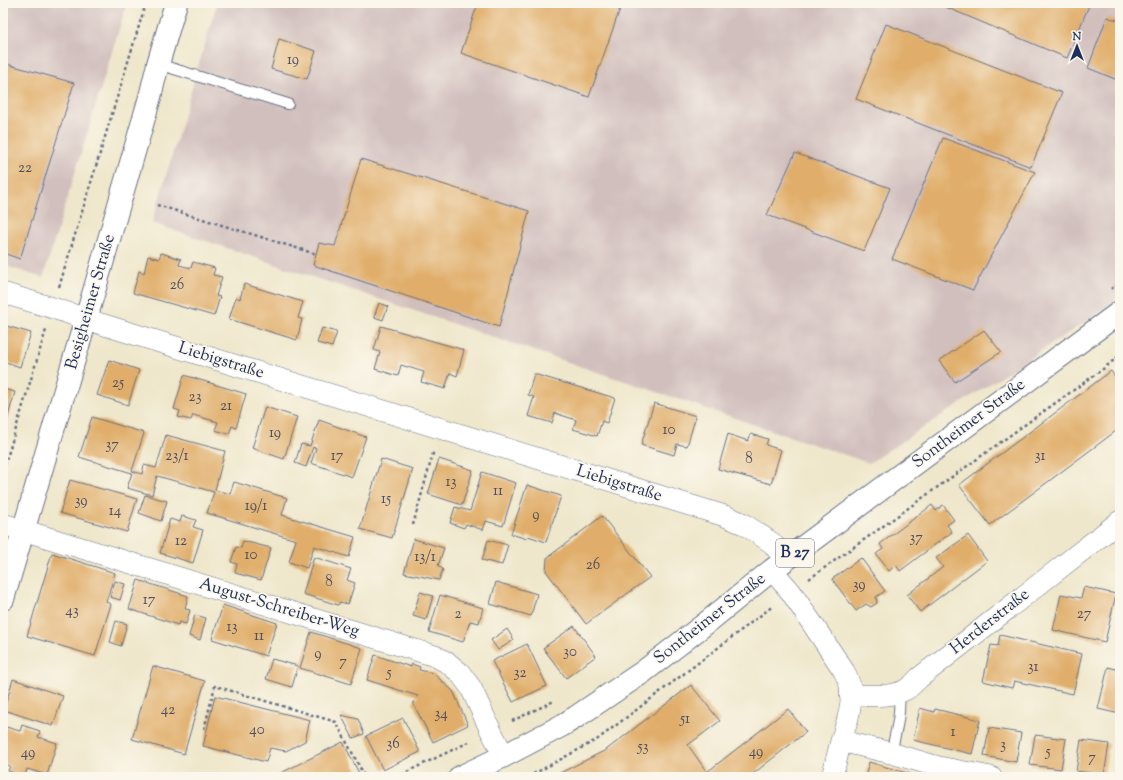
<svg xmlns="http://www.w3.org/2000/svg" width="1123" height="780" viewBox="0 0 1123 780" font-family="'Sorts Mill Goudy',serif">
	<style>
		.industrial { fill: #d1bfbd }
		.building { fill: #e0ae6b }
		.lines { fill: none; stroke-linecap: round; stroke-linejoin: round }
		.lane-casing { stroke: #656f84; stroke-width: 12 }
		.street-casing { stroke: #656f84; stroke-width: 22 }
		.secondary-casing { stroke: #656f84; stroke-width: 24 }
		.primary-casing { stroke: #656f84; stroke-width: 24 }
		.path { stroke: #656f84; stroke-width: 2.5; stroke-dasharray: 3 3; stroke-linecap: butt }
		.lane { stroke: #fff; stroke-width: 10 }
		.street { stroke: #fff; stroke-width: 21 }
		.secondary { stroke: #fff; stroke-width: 22 }
		.primary { stroke: #fff; stroke-width: 22 }
		.labels { text-anchor: middle; dominant-baseline: central; stroke-width: 3.5; stroke-linejoin: round; paint-order: stroke }
		.number-label { font-size: 15px; fill: #4c4f61 }
		.shield { fill: #fbf7ec; stroke: #5e6b89; stroke-width: 1 }
		.shield-label { font-size: 16px; font-weight: bold; fill: #1b2f5e }
		.street-label { font-size: 17px; fill: #1b2f5e; stroke: #fbf7ec }
	</style>
	<rect width="100%" height="100%" fill="#fbf7ec"/>
	<filter id="ink" filterUnits="userSpaceOnUse"><feTurbulence type="fractalNoise" baseFrequency=".025" numOctaves="2"/><feDisplacementMap in="SourceGraphic" scale="8" xChannelSelector="R" yChannelSelector="G"/><feConvolveMatrix kernelMatrix="1 2 1 2 8 2 1 2 1" color-interpolation-filters="sRGB"/></filter>
	<filter id="wash" filterUnits="userSpaceOnUse"><feTurbulence type="fractalNoise" baseFrequency=".012" numOctaves="4" result="noise"/><feDisplacementMap in="SourceGraphic" scale="16" xChannelSelector="R" yChannelSelector="G"/><feGaussianBlur stdDeviation="0.9" result="paint"/><feColorMatrix in="noise" values="0 0 0 0 0 0 0 0 0 0 0 0 0 0 0 0 0 1.4 0 .05"/><feComposite in="paint" operator="in"/></filter>
	<g filter="url(#wash)">
		<rect width="100%" height="100%" fill="#efe7cb"/>
		<!-- industrial -->
		<path class="industrial" d="M 3,3 L 127,3 L 43,278 L 3,265 Z
			M 217,3 L 1120,3 L 1120,299 L 869,463 L 152,223 Z"/>
		<g id="blocks">
			<!-- building -->
			<path class="building" d="M 478,3 L 622,3 L 589,97 L 461,53 Z
				M 936,3 L 1090,3 L 1067,58 Z
				M 1107,17 L 1120,21 L 1120,81 L 1088,68 Z
				M 886,24 L 1062,93 L 1031,167 L 856,99 Z
				M 279,39 L 316,51 L 307,79 L 271,69 Z
				M 3,63 L 74,83 L 20,259 L 3,253 Z
				M 943,138 L 1035,172 L 973,290 L 892,259 Z
				M 795,153 L 890,188 L 864,251 L 767,215 Z
				M 361,159 L 529,211 L 499,327 L 313,265 L 319,243 L 335,246 Z
				M 161,253 L 181,259 L 179,265 L 191,268 L 193,262 L 215,268 L 213,275 L 222,277 L 216,296 L 220,297 L 214,316 L 133,293 L 139,271 L 144,273 L 148,256 L 159,259 Z
				M 244,284 L 303,302 L 298,318 L 302,319 L 297,340 L 229,319 L 236,297 L 240,299 Z
				M 379,303 L 388,306 L 383,320 L 374,317 Z
				M 3,325 L 31,333 L 20,367 L 3,361 Z
				M 381,326 L 464,350 L 457,376 L 450,373 L 445,389 L 421,382 L 424,372 L 401,365 L 398,376 L 375,369 L 380,352 L 374,350 Z
				M 322,328 L 337,332 L 332,347 L 317,343 Z
				M 984,330 L 1001,352 L 955,382 L 939,361 Z
				M 109,360 L 139,370 L 128,405 L 97,395 Z
				M 1111,371 L 1120,384 L 1120,428 L 990,525 L 959,485 Z
				M 534,374 L 615,398 L 607,423 L 602,421 L 597,436 L 573,429 L 576,420 L 555,413 L 552,423 L 528,416 L 534,397 L 528,395 Z
				M 184,375 L 246,394 L 236,428 L 232,426 L 229,434 L 215,430 L 218,422 L 193,415 L 191,420 L 178,417 L 180,411 L 174,409 Z
				M 3,389 L 15,392 L 5,427 L 3,426 Z
				M 654,403 L 696,416 L 687,446 L 677,444 L 674,455 L 641,445 Z
				M 265,407 L 297,417 L 284,459 L 252,448 Z
				M 92,417 L 144,433 L 132,471 L 142,474 L 144,465 L 156,468 L 166,435 L 225,451 L 215,490 L 230,494 L 234,482 L 287,498 L 282,515 L 355,537 L 349,557 L 314,546 L 307,568 L 289,562 L 296,540 L 207,513 L 214,492 L 157,476 L 152,495 L 127,488 L 132,473 L 79,457 Z
				M 319,420 L 366,437 L 352,477 L 311,463 L 316,448 L 313,447 L 306,467 L 295,463 L 301,444 L 310,446 Z
				M 728,434 L 748,441 L 751,434 L 768,439 L 766,445 L 781,450 L 771,484 L 718,469 Z
				M 381,459 L 413,469 L 392,538 L 360,529 Z
				M 439,459 L 473,470 L 462,505 L 428,494 Z
				M 482,472 L 516,483 L 503,526 L 486,521 L 483,530 L 466,524 L 464,528 L 450,523 L 455,507 L 470,511 Z
				M 70,480 L 137,499 L 127,532 L 60,513 Z
				M 527,485 L 561,496 L 546,542 L 528,536 L 527,539 L 511,534 Z
				M 145,495 L 167,501 L 161,521 L 139,513 Z
				M 932,505 L 936,511 L 943,505 L 954,520 L 947,525 L 952,532 L 900,571 L 896,565 L 889,571 L 876,554 L 883,549 L 880,544 Z
				M 182,516 L 196,520 L 193,527 L 203,530 L 193,563 L 160,553 L 170,519 L 180,522 Z
				M 602,516 L 650,577 L 586,624 L 546,571 L 547,558 Z
				M 968,535 L 987,561 L 920,612 L 907,595 L 943,567 L 936,558 Z
				M 414,539 L 444,548 L 438,566 L 443,569 L 439,580 L 404,573 Z
				M 488,540 L 508,545 L 502,565 L 482,560 Z
				M 243,541 L 271,548 L 261,580 L 235,573 L 237,564 L 231,562 L 236,547 L 241,548 Z
				M 52,553 L 115,573 L 106,602 L 111,604 L 95,656 L 27,636 Z
				M 314,557 L 351,569 L 347,580 L 355,583 L 348,604 L 340,602 L 338,605 L 303,594 Z
				M 861,558 L 885,591 L 876,597 L 877,603 L 871,607 L 866,604 L 856,611 L 832,579 Z
				M 138,580 L 188,596 L 185,609 L 190,610 L 186,624 L 179,622 L 178,625 L 129,609 Z
				M 115,581 L 125,584 L 120,600 L 110,597 Z
				M 496,582 L 537,594 L 531,616 L 490,604 Z
				M 1084,587 L 1116,594 L 1105,642 L 1053,630 L 1061,594 L 1081,598 Z
				M 420,592 L 433,596 L 426,620 L 413,616 Z
				M 440,595 L 483,608 L 479,623 L 470,621 L 463,642 L 429,632 Z
				M 223,605 L 277,623 L 266,656 L 212,639 Z
				M 195,615 L 206,618 L 200,640 L 189,636 Z
				M 116,621 L 127,624 L 121,646 L 110,642 Z
				M 574,626 L 596,656 L 566,678 L 543,648 Z
				M 507,629 L 514,640 L 498,650 L 491,640 Z
				M 311,632 L 362,648 L 351,684 L 300,668 Z
				M 1000,635 L 1082,654 L 1073,694 L 1014,681 L 1012,688 L 983,681 L 991,645 L 998,646 Z
				M 527,644 L 547,686 L 513,702 L 492,661 Z
				M 375,655 L 411,667 L 412,664 L 420,667 L 419,670 L 433,673 L 453,691 L 468,725 L 433,742 L 413,703 L 418,696 L 367,680 Z
				M 272,659 L 298,666 L 292,687 L 266,679 Z
				M 153,666 L 205,681 L 184,754 L 132,739 Z
				M 1108,667 L 1120,670 L 1120,714 L 1098,709 Z
				M 13,679 L 63,696 L 53,726 L 4,710 Z
				M 691,685 L 720,721 L 688,745 L 707,772 L 788,709 L 806,732 L 749,777 L 557,777 L 556,775 L 606,750 Z
				M 215,696 L 310,720 L 305,741 L 286,751 L 270,748 L 266,762 L 203,746 Z
				M 920,708 L 934,712 L 935,709 L 980,720 L 972,754 L 913,740 Z
				M 341,715 L 358,719 L 364,734 L 353,738 Z
				M 403,718 L 420,752 L 383,770 L 366,736 Z
				M 22,725 L 40,731 L 38,737 L 57,743 L 47,775 L 27,769 L 25,776 L 8,771 L 10,766 L 3,764 L 3,726 L 20,731 Z
				M 989,728 L 1021,733 L 1016,762 L 984,756 Z
				M 1035,735 L 1066,739 L 1061,769 L 1030,765 Z
				M 1081,740 L 1109,744 L 1104,775 L 1076,771 Z
				M 343,742 L 361,777 L 273,777 Z
				M 869,762 L 913,775 L 912,777 L 865,777 Z"/>
		</g>
	</g>
	<g filter="url(#ink)">
		<use href="#blocks" fill-opacity="0" stroke="#656f84" stroke-width="1"/>
		<g class="lines">
			<defs>
				<path id="lane" d="M 158,64 L 288,104
					M 891,753 C 896,731 901,715 899,692"/>
				<path id="street" d="M 3,293 L 53,308 L 98,323 L 725,516 L 744,524 L 772,543 L 786,560
					M 3,524 L 435,656 L 448,663 L 460,673 L 471,688 L 491,731 L 504,756
					M 772,570 L 791,592 L 844,671 L 850,685 L 851,702 L 848,718 L 841,741 L 832,777
					M 850,695 C 866,695 891,698 905,690 C 910,688 915,682 919,678 L 1120,521
					M 841,741 L 891,753 L 939,767 L 991,777"/>
				<path id="secondary" d="M 3,599 L 86,319 L 150,97 L 158,64 L 176,3"/>
				<path id="primary" d="M 460,777 L 504,756 L 563,725 L 576,717 L 643,672 L 705,624 L 772,570 L 1120,312"/>
			</defs>
			<!-- lane casing -->
			<use href="#lane" class="lane-casing"/>
			<!-- street casing -->
			<use href="#street" class="street-casing"/>
			<!-- secondary casing -->
			<use href="#secondary" class="secondary-casing"/>
			<!-- primary casing -->
			<use href="#primary" class="primary-casing"/>
			<!-- path -->
			<path class="path" d="M 157,205 L 316,254
				M 59,287 L 146,3
				M 1111,289 L 1120,282
				M 3,471 L 46,330
				M 413,525 L 434,450
				M 809,579 L 1103,369 L 1120,355
				M 512,721 L 554,701
				M 204,729 L 215,686 L 336,722 L 365,777
				M 396,777 L 471,741
				M 528,777 L 598,739 L 773,606"/>
			<!-- lane -->
			<use href="#lane" class="lane"/>
			<!-- street -->
			<use href="#street" class="street"/>
			<!-- secondary -->
			<use href="#secondary" class="secondary"/>
			<!-- primary -->
			<use href="#primary" class="primary"/>
		</g>
	</g>
	<g class="labels">
		<!-- number labels -->
		<g class="number-label">
			<text x="293" y="60">19</text>
			<text x="25" y="168">22</text>
			<text x="177" y="285">26</text>
			<text x="118" y="383">25</text>
			<text x="195" y="397">23</text>
			<text x="226" y="406">21</text>
			<text x="669" y="430">10</text>
			<text x="275" y="433">19</text>
			<text x="112" y="445">37</text>
			<text x="177" y="456">23/1</text>
			<text x="337" y="456">17</text>
			<text x="1040" y="456">31</text>
			<text x="749" y="459">8</text>
			<text x="451" y="482">13</text>
			<text x="498" y="491">11</text>
			<text x="386" y="499">15</text>
			<text x="81" y="501">39</text>
			<text x="256" y="506">19/1</text>
			<text x="115" y="511">14</text>
			<text x="536" y="515">9</text>
			<text x="916" y="538">37</text>
			<text x="181" y="541">12</text>
			<text x="251" y="555">10</text>
			<text x="425" y="557">13/1</text>
			<text x="593" y="565">26</text>
			<text x="329" y="582">8</text>
			<text x="859" y="585">39</text>
			<text x="149" y="600">17</text>
			<text x="72" y="611">43</text>
			<text x="458" y="614">2</text>
			<text x="1084" y="614">27</text>
			<text x="232" y="627">13</text>
			<text x="259" y="636">11</text>
			<text x="570" y="652">30</text>
			<text x="318" y="654">9</text>
			<text x="343" y="662">7</text>
			<text x="1033" y="667">31</text>
			<text x="389" y="673">5</text>
			<text x="520" y="673">32</text>
			<text x="168" y="710">42</text>
			<text x="441" y="714">34</text>
			<text x="685" y="719">51</text>
			<text x="257" y="730">40</text>
			<text x="953" y="732">1</text>
			<text x="393" y="744">36</text>
			<text x="1003" y="745">3</text>
			<text x="643" y="747">53</text>
			<text x="756" y="752">49</text>
			<text x="1048" y="752">5</text>
			<text x="28" y="753">49</text>
			<text x="1092" y="758">7</text>
		</g>
		<!-- shield labels -->
		<rect class="shield" x="776" y="539" width="38" height="28" rx="3"/>
		<g class="shield-label">
			<text x="795" y="553">B 27</text>
		</g>
		<!-- street labels -->
		<g class="street-label">
			<text transform="translate(91 302) rotate(-74)">Besigheimer Straße</text>
			<text transform="translate(221 361) rotate(17)">Liebigstraße</text>
			<text transform="translate(969 424) rotate(-37)">Sontheimer Straße</text>
			<text transform="translate(619 484) rotate(17)">Liebigstraße</text>
			<text transform="translate(279 608) rotate(17)">August-Schreiber-Weg</text>
			<text transform="translate(710 619) rotate(-38)">Sontheimer Straße</text>
			<text transform="translate(990 622) rotate(-38)">Herderstraße</text>
		</g>
	</g>
	<!-- margin -->
	<rect width="1123" height="780" fill="none" stroke="#fbf7ec" stroke-width="16"/>
	<!-- north arrow -->
	<g transform="translate(1077 46)" stroke="#fbf7ec" stroke-width="3" paint-order="stroke">
	<path d="M0-3L7 15L0 10L-7 15Z" fill="#1b2f5e"/>
	<text y="-6" font-size="11" font-weight="bold" text-anchor="middle" fill="#1b2f5e">N</text>
	</g>
</svg>
